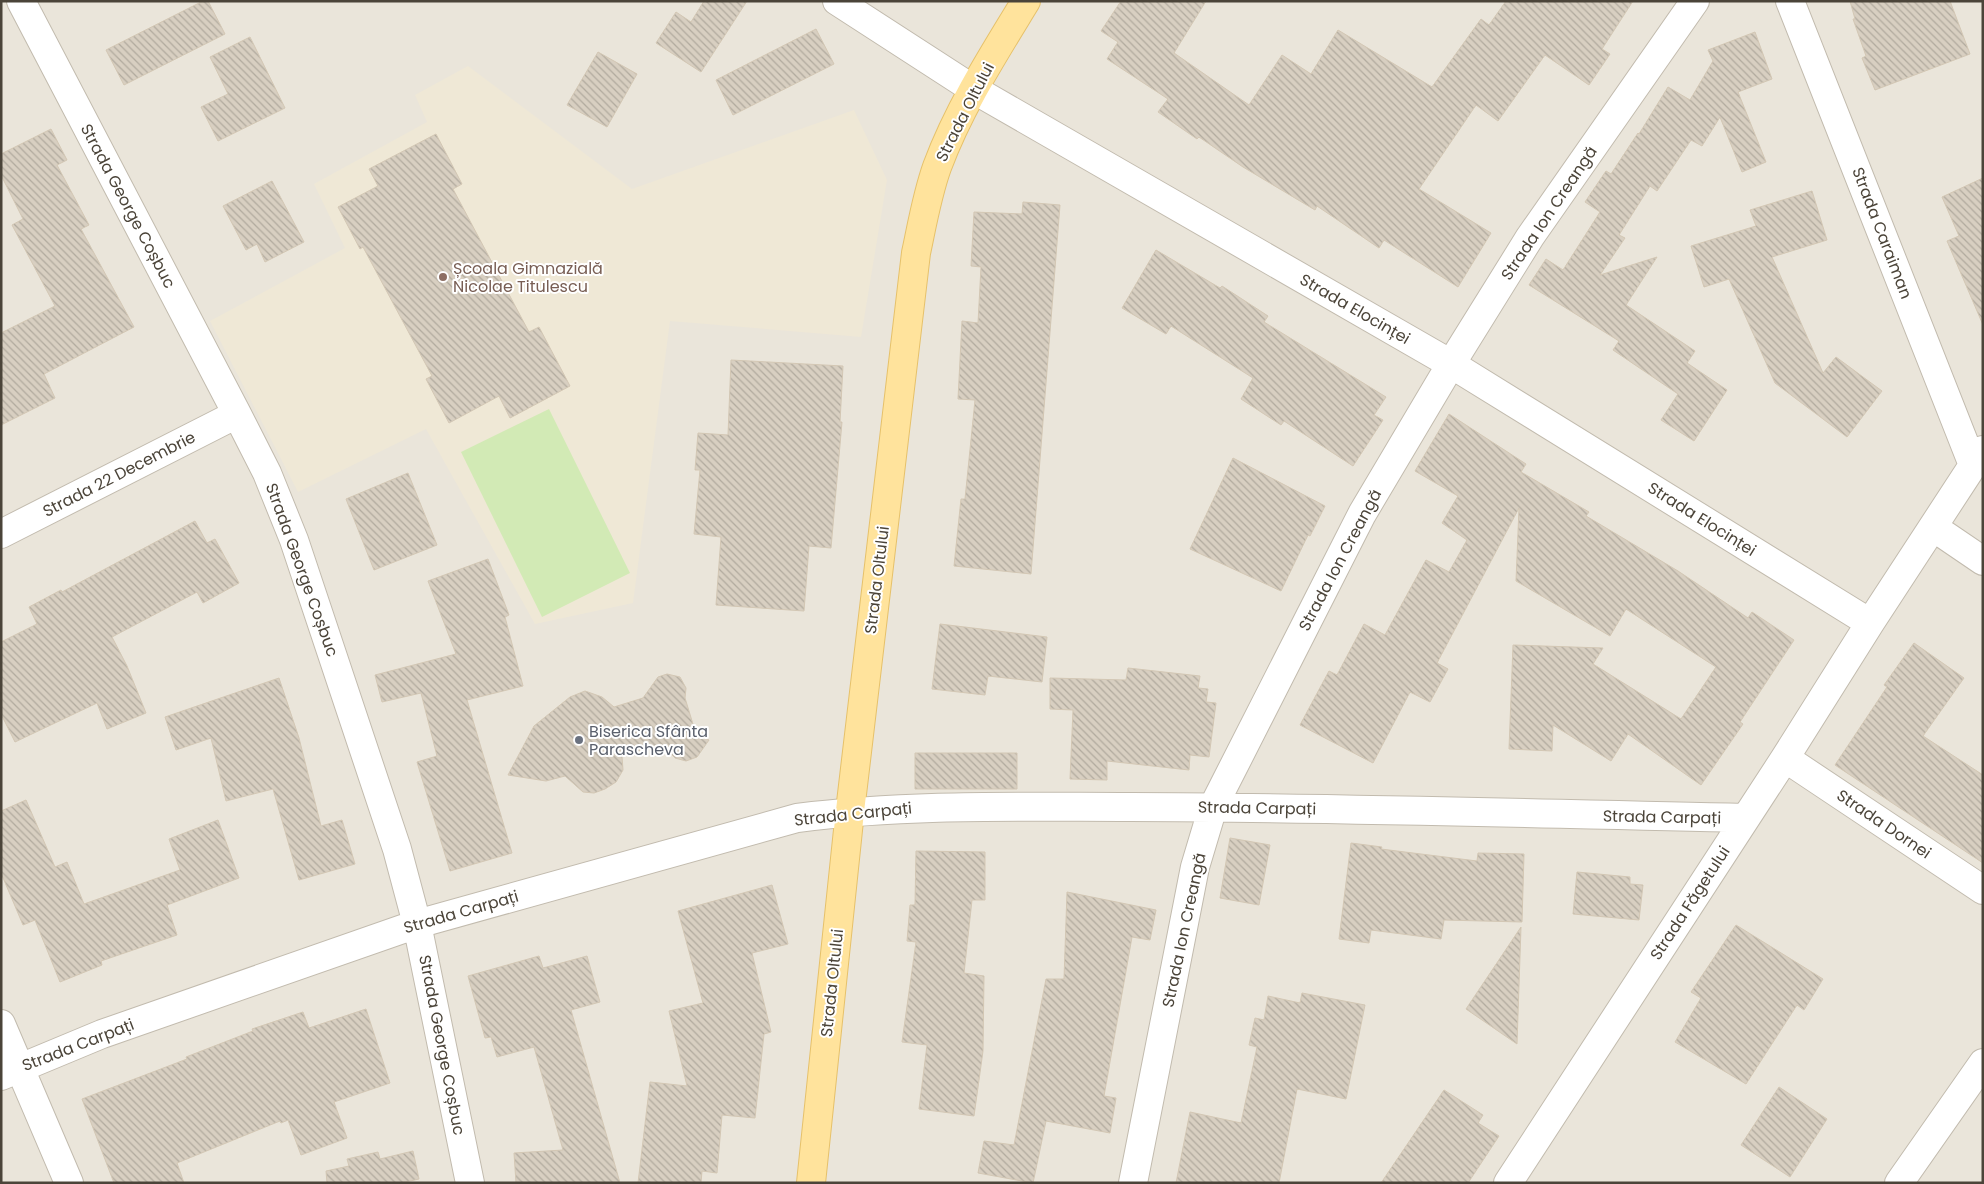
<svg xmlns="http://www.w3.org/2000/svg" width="1984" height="1184" viewBox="0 0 1984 1184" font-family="Poppins,sans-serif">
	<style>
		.residential { fill: #eae5da }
		.education { fill: #efe8d6 }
		.green { fill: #d2eab5 }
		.building { fill: url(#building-back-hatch); stroke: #d3c7b4 }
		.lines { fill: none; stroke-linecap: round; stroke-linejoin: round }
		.minor-casing { stroke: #c2bbae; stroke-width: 30 }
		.major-casing { stroke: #e6c16a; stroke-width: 30 }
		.minor { stroke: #fff; stroke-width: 28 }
		.major { stroke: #ffe39c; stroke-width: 28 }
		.education-dot { fill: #8d6e63; stroke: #fff; stroke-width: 2 }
		.worship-dot { fill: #6b7280; stroke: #fff; stroke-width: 2 }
		.labels { text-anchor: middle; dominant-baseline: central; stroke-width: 4; stroke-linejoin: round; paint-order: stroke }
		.street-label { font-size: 16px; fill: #4b4439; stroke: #fff }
		.education-label { font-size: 16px; fill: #785e54; stroke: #fff; text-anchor: start }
		.worship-label { font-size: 16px; fill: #5b616d; stroke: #fff; text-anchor: start }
	</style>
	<defs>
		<pattern id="building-back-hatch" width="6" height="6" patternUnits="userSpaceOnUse" patternTransform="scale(1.25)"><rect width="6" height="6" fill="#d8cfc1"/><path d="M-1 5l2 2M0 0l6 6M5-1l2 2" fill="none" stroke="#b1aa9e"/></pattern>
	</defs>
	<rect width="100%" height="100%" fill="#f6f3ec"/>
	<!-- residential -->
	<path class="residential" d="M 1,1 L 1983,1 L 1983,1183 L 1,1183 Z"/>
	<!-- education -->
	<path class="education" d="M 468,66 L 632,189 L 854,110 L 887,180 L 861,337 L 670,321 L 633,603 L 535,624 L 426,429 L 298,492 L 210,321 L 345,248 L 314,184 L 427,122 L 415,95 Z"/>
	<!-- green -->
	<path class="green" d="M 549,409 L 630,573 L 542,617 L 461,452 Z"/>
	<!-- building -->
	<path class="building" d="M 203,1 L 208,1 L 225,34 L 124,85 L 106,50 Z
		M 704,1 L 747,1 L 701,72 L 656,43 L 676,12 L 691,22 Z
		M 1121,1 L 1206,1 L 1174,53 L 1249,105 L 1282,55 L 1311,74 L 1338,30 L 1432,87 L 1481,19 L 1489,25 L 1506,1 L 1633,1 L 1602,49 L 1610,54 L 1589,85 L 1545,55 L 1498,121 L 1476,105 L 1419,189 L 1491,233 L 1458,287 L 1384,240 L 1379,248 L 1317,206 L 1315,210 L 1243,167 L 1199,137 L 1197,139 L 1158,112 L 1168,99 L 1107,59 L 1118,42 L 1101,31 Z
		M 1850,1 L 1950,1 L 1970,54 L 1875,90 L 1862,58 L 1866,56 L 1853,19 L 1855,19 Z
		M 816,29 L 834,64 L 733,115 L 716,80 Z
		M 1755,32 L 1772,79 L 1738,92 L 1766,162 L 1742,172 L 1720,117 L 1702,146 L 1691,140 L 1657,191 L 1650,186 L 1619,235 L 1625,238 L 1600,275 L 1657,257 L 1626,305 L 1695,351 L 1687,363 L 1727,390 L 1694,441 L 1661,420 L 1678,394 L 1613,350 L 1619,341 L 1529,285 L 1546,259 L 1563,270 L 1600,212 L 1585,202 L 1606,171 L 1611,174 L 1638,133 L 1639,134 L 1668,87 L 1690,100 L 1713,61 L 1708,50 Z
		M 250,37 L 285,108 L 218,141 L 201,107 L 228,94 L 210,57 Z
		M 598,52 L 637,74 L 607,127 L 567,105 Z
		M 51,129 L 67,160 L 57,165 L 89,225 L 81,229 L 134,327 L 44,374 L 55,398 L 1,425 L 1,333 L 55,306 L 12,225 L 23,219 L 1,175 L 1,154 Z
		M 436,134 L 462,184 L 453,189 L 529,332 L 539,327 L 570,386 L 510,418 L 499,396 L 449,423 L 426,379 L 432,376 L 363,247 L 360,249 L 338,207 L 378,186 L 369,169 Z
		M 1983,178 L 1983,325 L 1947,241 L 1959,236 L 1942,197 Z
		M 272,181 L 304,242 L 265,262 L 257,244 L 246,250 L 223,206 Z
		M 1812,191 L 1827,240 L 1772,257 L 1823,373 L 1836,357 L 1882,391 L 1847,437 L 1775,383 L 1729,279 L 1704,287 L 1691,246 L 1756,226 L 1750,210 Z
		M 1023,202 L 1060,205 L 1031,574 L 954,566 L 961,499 L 965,499 L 975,400 L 958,399 L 962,321 L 978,323 L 981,267 L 971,266 L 974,212 L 1022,214 Z
		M 1156,250 L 1220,288 L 1222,286 L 1268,316 L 1264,322 L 1386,397 L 1374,415 L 1383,420 L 1353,466 L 1284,421 L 1281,425 L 1241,399 L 1253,378 L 1171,326 L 1166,334 L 1122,308 Z
		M 731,360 L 843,366 L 840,422 L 842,422 L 831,548 L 809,546 L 804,611 L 716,605 L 721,537 L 694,534 L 700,470 L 695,470 L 698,433 L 728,435 Z
		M 1449,414 L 1526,464 L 1521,472 L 1589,512 L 1586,516 L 1678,571 L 1748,618 L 1752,612 L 1794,640 L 1740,722 L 1743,724 L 1701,785 L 1628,734 L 1611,761 L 1553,725 L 1552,751 L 1509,749 L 1513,645 L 1603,648 L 1593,664 L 1681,719 L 1716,667 L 1626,609 L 1610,636 L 1516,581 L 1519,508 L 1437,663 L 1448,669 L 1430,702 L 1410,692 L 1373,763 L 1300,725 L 1329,671 L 1337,675 L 1364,624 L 1385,635 L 1426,560 L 1449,572 L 1467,540 L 1442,523 L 1458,496 L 1415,471 Z
		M 1233,458 L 1325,506 L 1310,536 L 1308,535 L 1281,591 L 1190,549 Z
		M 408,473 L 437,545 L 374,570 L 346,499 Z
		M 195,521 L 207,543 L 215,539 L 239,583 L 203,603 L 197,592 L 112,637 L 127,666 L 146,713 L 107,729 L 97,703 L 15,742 L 1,714 L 1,642 L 37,624 L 29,607 L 61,590 L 62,592 Z
		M 488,559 L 509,615 L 505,617 L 523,686 L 467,700 L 512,853 L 450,871 L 417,762 L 437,756 L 421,693 L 382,702 L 375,675 L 456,654 L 428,581 Z
		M 940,624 L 1047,637 L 1042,682 L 988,676 L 985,695 L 932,689 Z
		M 1914,643 L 1964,678 L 1923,736 L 1983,775 L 1983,863 L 1835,765 L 1887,687 L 1884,685 Z
		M 1128,668 L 1200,676 L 1198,688 L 1208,689 L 1206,702 L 1216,703 L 1209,757 L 1190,755 L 1189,770 L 1107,761 L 1107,780 L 1070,779 L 1073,710 L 1050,709 L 1050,678 L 1126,680 Z
		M 667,674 L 680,677 L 686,688 L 685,698 L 696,734 L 709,740 L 697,757 L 686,761 L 675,758 L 661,744 L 622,756 L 623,770 L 616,782 L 605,789 L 594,793 L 583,792 L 565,776 L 546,781 L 508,775 L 534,726 L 570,697 L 585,691 L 602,697 L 614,707 L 643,698 L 658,677 Z
		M 279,678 L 299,738 L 321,826 L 342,820 L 355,864 L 299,880 L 273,789 L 226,801 L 211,738 L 176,750 L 165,717 Z
		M 915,753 L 1017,753 L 1017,789 L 915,789 Z
		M 26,800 L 55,867 L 67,862 L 84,904 L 180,870 L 169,839 L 218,820 L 239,878 L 167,905 L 177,935 L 101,961 L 102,965 L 60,982 L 35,920 L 23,925 L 1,873 L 1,811 Z
		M 1230,838 L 1270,845 L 1259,905 L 1220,898 Z
		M 1351,843 L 1382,847 L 1381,849 L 1477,861 L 1478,853 L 1524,854 L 1522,922 L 1444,920 L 1441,939 L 1371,930 L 1369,943 L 1339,939 Z
		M 916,851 L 985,852 L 985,900 L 972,900 L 964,973 L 984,976 L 983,1051 L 974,1116 L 919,1109 L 927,1045 L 902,1042 L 916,942 L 907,941 L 910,905 L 915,905 Z
		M 1577,872 L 1630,877 L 1630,884 L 1643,885 L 1639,920 L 1573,914 Z
		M 772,885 L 788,944 L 752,953 L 771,1032 L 764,1034 L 755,1118 L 722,1115 L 717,1173 L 702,1171 L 701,1183 L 638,1183 L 650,1082 L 687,1086 L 669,1011 L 703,1003 L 678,911 Z
		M 1067,892 L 1156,910 L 1150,940 L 1132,937 L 1104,1096 L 1116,1098 L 1110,1133 L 1046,1121 L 1033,1183 L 978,1173 L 984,1141 L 1014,1145 L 1046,979 L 1064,979 Z
		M 1736,925 L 1823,979 L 1804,1010 L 1797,1005 L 1746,1084 L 1675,1042 L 1701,998 L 1691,992 Z
		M 1521,927 L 1517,1044 L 1466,1009 Z
		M 539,956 L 543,968 L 587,956 L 600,1002 L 571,1010 L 620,1183 L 516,1183 L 514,1153 L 563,1150 L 534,1047 L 497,1057 L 491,1037 L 485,1038 L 468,976 Z
		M 1302,993 L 1365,1005 L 1346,1099 L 1297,1089 L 1279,1183 L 1176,1183 L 1190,1112 L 1241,1123 L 1257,1047 L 1249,1045 L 1255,1018 L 1264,1020 L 1268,996 L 1300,1003 Z
		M 366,1009 L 390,1083 L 334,1102 L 347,1138 L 301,1155 L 288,1120 L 281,1123 L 280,1121 L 177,1163 L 184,1183 L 114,1183 L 82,1099 L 187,1059 L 186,1057 L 253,1031 L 252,1029 L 303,1012 L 309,1028 Z
		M 1779,1087 L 1827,1119 L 1790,1177 L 1741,1145 Z
		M 1444,1090 L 1483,1115 L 1478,1123 L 1499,1136 L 1468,1183 L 1381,1183 Z
		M 413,1151 L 419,1179 L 401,1183 L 327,1183 L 326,1171 L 349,1166 L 347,1159 L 378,1152 L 380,1159 Z"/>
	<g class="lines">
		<defs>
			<path id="minor" d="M 21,1 L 237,414 L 267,473 L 294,540 L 397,849 L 417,924 L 470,1183
				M 837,1 L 973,89 L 1451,364 L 1870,623
				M 1790,1 L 1973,465
				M 1933,527 L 1983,561
				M 1,534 L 237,414
				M 1785,758 L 1983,890
				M 1,1024 L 69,1183
				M 1,1076 L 102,1034 L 417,924 L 797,818 C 908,804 1019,807 1130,807 C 1335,807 1540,814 1745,818
				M 1133,1183 L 1195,867 L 1213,807 L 1362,514 L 1451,364 L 1530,237 L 1695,1
				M 1508,1183 L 1785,758 L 1870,623 L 1983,450
				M 1899,1183 L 1983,1063"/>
			<path id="major" d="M 811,1183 L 850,811 L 916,253 C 922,225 927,195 937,167 C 959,108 993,55 1026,1"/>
		</defs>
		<!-- minor casing -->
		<use href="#minor" class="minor-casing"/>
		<!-- major casing -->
		<use href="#major" class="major-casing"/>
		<!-- minor -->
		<use href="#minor" class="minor"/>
		<!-- major -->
		<use href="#major" class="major"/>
	</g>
	<!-- markers -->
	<circle class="education-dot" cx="443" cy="277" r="5"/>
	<circle class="worship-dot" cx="579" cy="740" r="5"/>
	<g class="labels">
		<!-- street labels -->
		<g class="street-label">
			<text transform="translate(965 112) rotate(-63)">Strada Oltului</text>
			<text transform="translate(128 206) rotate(62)">Strada George Coșbuc</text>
			<text transform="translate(1549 213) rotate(-56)">Strada Ion Creangă</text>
			<text transform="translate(1882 233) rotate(69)">Strada Caraiman</text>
			<text transform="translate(1355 309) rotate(30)">Strada Elocinței</text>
			<text transform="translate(119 474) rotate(-27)">Strada 22 Decembrie</text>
			<text transform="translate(1702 519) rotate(32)">Strada Elocinței</text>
			<text transform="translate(1340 560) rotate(-62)">Strada Ion Creangă</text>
			<text transform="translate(302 570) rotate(70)">Strada George Coșbuc</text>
			<text transform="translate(877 580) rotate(-83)">Strada Oltului</text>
			<text transform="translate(1257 808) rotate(1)">Strada Carpați</text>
			<text transform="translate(853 814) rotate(-6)">Strada Carpați</text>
			<text transform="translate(1662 817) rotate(1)">Strada Carpați</text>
			<text transform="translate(1884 824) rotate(34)">Strada Dornei</text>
			<text transform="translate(1690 903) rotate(-57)">Strada Făgetului</text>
			<text transform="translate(461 912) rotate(-16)">Strada Carpați</text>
			<text transform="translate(1184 930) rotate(-78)">Strada Ion Creangă</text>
			<text transform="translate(832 983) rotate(-84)">Strada Oltului</text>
			<text transform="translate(78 1045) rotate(-21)">Strada Carpați</text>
			<text transform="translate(442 1045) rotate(79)">Strada George Coșbuc</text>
		</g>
		<!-- education labels -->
		<g class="education-label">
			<text x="453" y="268">Școala Gimnazială<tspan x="453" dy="18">Nicolae Titulescu</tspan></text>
		</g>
		<!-- worship labels -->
		<g class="worship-label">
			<text x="589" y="731">Biserica Sfânta<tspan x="589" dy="18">Parascheva</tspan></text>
		</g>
	</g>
	<!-- border -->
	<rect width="1984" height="1184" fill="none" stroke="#4b4439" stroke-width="5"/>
</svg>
